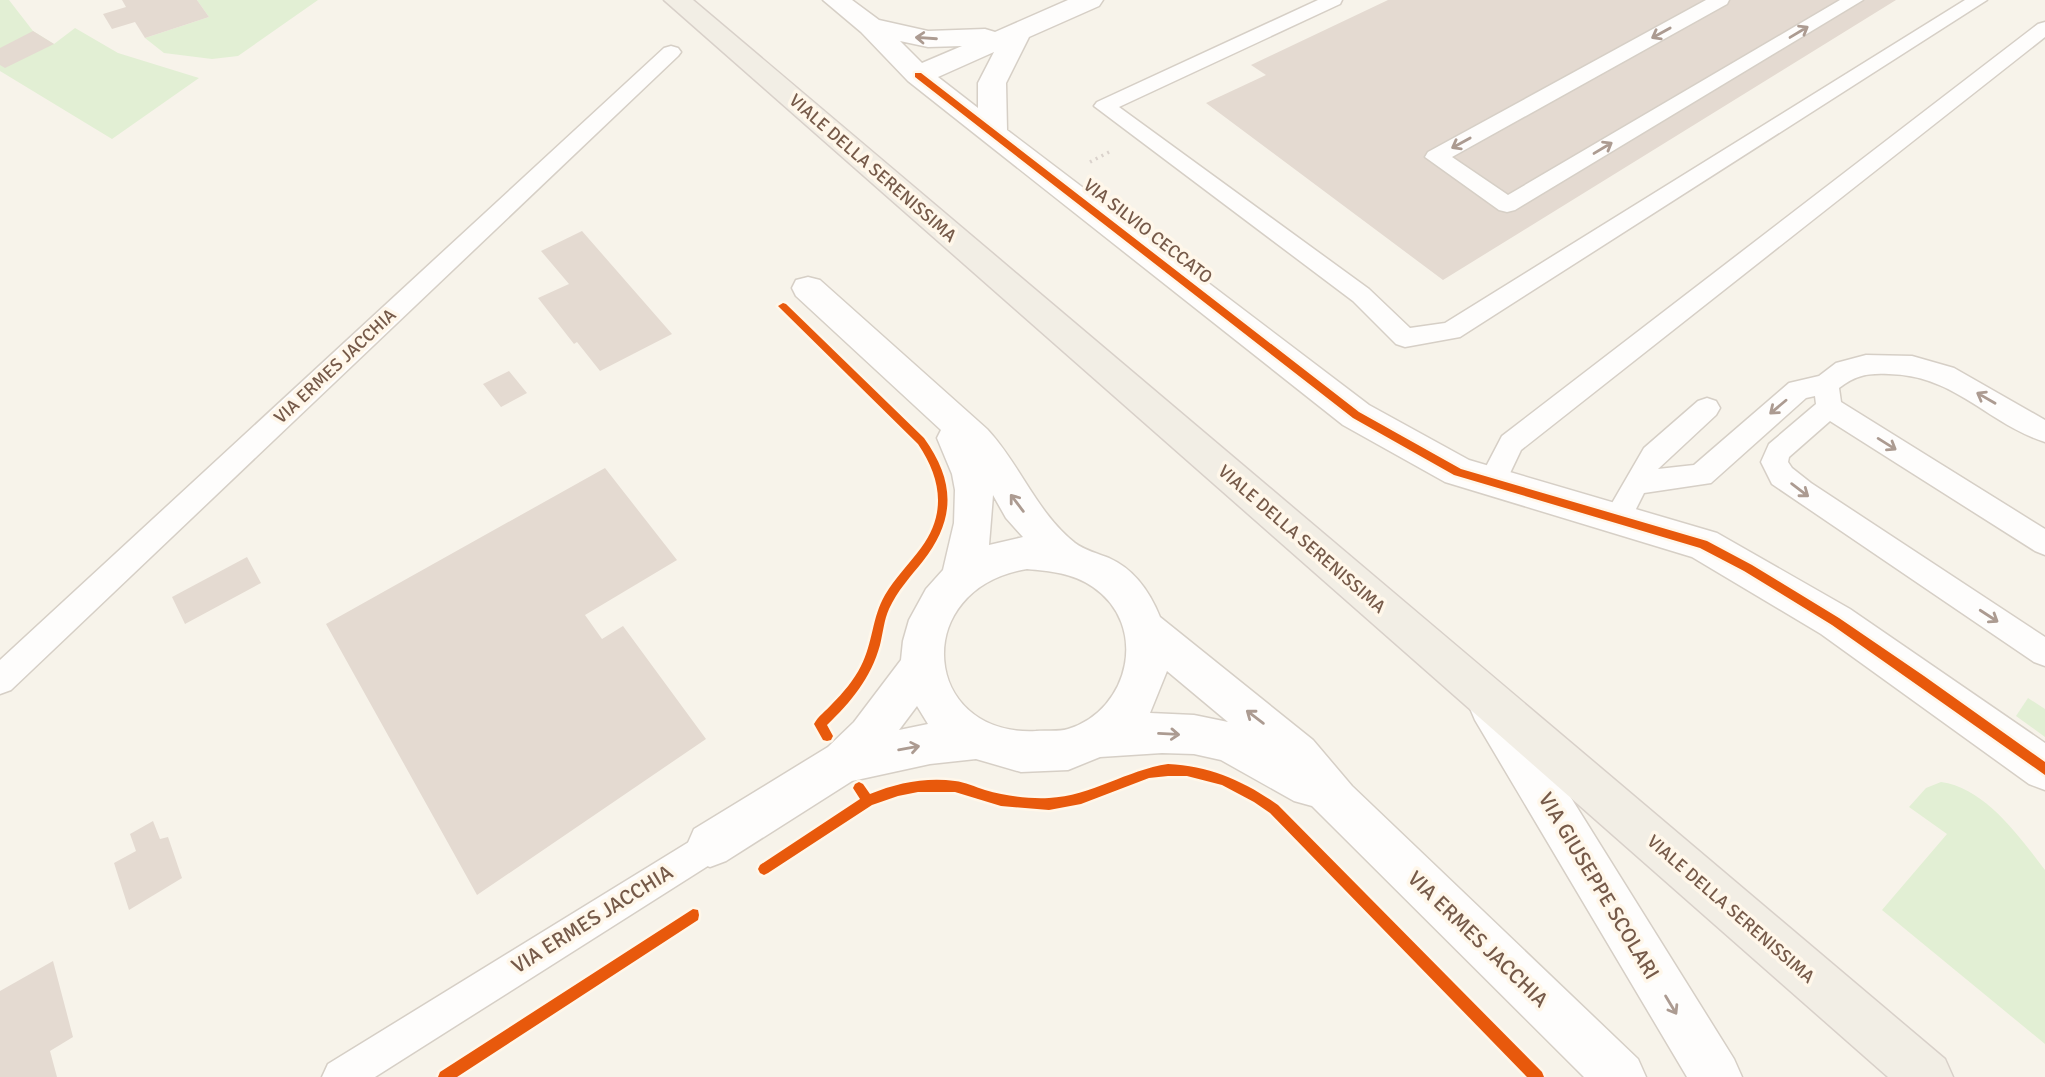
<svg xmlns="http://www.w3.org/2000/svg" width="2045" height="1077" viewBox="0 0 2045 1077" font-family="Signika,sans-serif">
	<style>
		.green { fill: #e2efd4 }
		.building { fill: #e4dad1 }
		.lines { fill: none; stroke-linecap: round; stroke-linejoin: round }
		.service-casing { stroke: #d6cfc6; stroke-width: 3 }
		.minor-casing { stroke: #d6cfc6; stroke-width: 3 }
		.primary-casing { stroke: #d8d0c9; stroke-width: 3 }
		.path { stroke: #dad2cc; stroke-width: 3.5; stroke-dasharray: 2 4.5; stroke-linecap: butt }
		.service { fill: #fefdfc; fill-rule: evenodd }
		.minor { fill: #fefdfc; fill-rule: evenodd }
		.primary { fill: #f2eee5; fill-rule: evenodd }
		.cycleway-casing { stroke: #fff7ea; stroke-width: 5 }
		.cycleway { fill: #e8590c; fill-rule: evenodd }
		.oneway { stroke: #ac9b91 }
		.labels { text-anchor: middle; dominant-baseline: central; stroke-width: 7; stroke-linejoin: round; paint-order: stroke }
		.street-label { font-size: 18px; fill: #765a49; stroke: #fff7ea }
		.near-street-label { font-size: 21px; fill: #765a49; stroke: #fff7ea }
	</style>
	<rect width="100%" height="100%" fill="#f7f3ea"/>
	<!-- green -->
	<path class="green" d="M 0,0 L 9,0 L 33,31 L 54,44 L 75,28 L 118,53 L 199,78 L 112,139 L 0,71 Z
		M 197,0 L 318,0 L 238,56 L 212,59 L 164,53 L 145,38 L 209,17 Z
		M 2028,698 L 2045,709 L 2045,737 L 2016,716 Z
		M 1941,782 C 1985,788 2019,836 2045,870 L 2045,1044 L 1882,910 L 1947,834 L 1909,807 L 1926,788 Z"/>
	<!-- building -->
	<path class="building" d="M 122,0 L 197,0 L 209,17 L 145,38 L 135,22 L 112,29 L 103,14 L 126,7 Z
		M 1388,0 L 1896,0 L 1443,280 L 1206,103 L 1266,75 L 1251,65 Z
		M 33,31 L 54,44 L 5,68 L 0,65 L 0,48 Z
		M 582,231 L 672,334 L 600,371 L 577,342 L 574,344 L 538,298 L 569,284 L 541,251 Z
		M 509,371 L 527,393 L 501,407 L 483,384 Z
		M 605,468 L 677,560 L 585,615 L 602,639 L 623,626 L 706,739 L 477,895 L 326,624 Z
		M 247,557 L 261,583 L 185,624 L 172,597 Z
		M 153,821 L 160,839 L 168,837 L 182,878 L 129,910 L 114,863 L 136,851 L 130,834 Z
		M 53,961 L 73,1037 L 50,1051 L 57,1077 L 0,1077 L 0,991 Z"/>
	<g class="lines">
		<defs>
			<path id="service" d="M 1318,0 L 1342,0 L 1340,4 L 1119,107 L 1369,289 L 1410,328 L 1445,323 L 1965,0 L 1987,0 L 1460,337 L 1405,347 L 1396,344 L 1353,301 L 1094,106 L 1097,102 Z
				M 1706,0 L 1729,0 L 1727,4 L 1452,157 L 1508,195 L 1840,0 L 1863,0 L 1515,210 L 1507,212 L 1499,210 L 1425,157 L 1428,152 Z
				M 2045,22 L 2045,37 L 1521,450 L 1502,490 L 1492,493 L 1482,490 L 1478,482 L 1502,436 L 2038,24 Z
				M 671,46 L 678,48 L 681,52 L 678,56 L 11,690 L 0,694 L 0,660 L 664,48 Z
				M 1866,355 L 1912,356 L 1954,368 L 2045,420 L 2045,442 C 1988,424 1955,375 1889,374 C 1868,373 1856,375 1839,388 L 1841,402 L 2045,529 L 2045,555 L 2035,551 L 1830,421 L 1789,457 L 1788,462 L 1792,468 L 1811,483 L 2045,637 L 2045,666 L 2034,662 L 1772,484 L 1761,462 L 1769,444 L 1816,404 L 1815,396 L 1806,398 L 1711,483 L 1644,493 L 1628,525 L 1618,528 L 1608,525 L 1604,517 L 1644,448 L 1698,401 L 1707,398 L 1716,401 L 1720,408 L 1716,415 L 1658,469 L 1694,465 L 1789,383 L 1819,376 L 1836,363 Z
				M 710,829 L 722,833 L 727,845 L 722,857 L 375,1077 L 322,1077 L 328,1064 Z"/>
			<path id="minor" d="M 823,0 L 852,0 L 879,20 L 928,31 L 985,29 L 995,32 L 1068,0 L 1103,0 L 1099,6 L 1029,37 L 1006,83 L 1007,130 L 1369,405 L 1469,460 L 1717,533 L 1850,609 L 2045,743 L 2045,790 L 2029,784 L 1821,634 L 1692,557 L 1445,482 L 1343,425 L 908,81 L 861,32 ZM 900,41 L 928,47 L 962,46 L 922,63 ZM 994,52 L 978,83 L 978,108 L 938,77 Z
				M 808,277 L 820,280 L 987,429 C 1020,464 1036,512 1075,543 C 1084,550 1099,554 1109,558 C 1134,569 1150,592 1160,617 L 1313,740 L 1352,786 L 1638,1059 L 1646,1077 L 1584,1077 L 1312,806 L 1294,801 L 1221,760 L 1194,754 L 1162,753 L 1100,757 L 1068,770 L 1021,772 L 976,759 L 930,764 L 852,781 L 726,861 L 710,867 L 694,861 L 687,845 L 694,829 L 828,747 L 854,722 L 901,660 L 903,641 L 909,620 L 926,589 L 943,570 L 954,523 L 955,490 L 952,474 L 937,438 L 941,430 L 796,296 L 792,288 L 796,280 ZM 993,495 L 1006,518 L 1023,537 L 989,545 ZM 1027,569 C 1050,571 1073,573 1093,587 C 1149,625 1130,710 1068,729 C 1058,732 1046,730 1036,731 C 921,737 909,588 1027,569 ZM 1167,671 L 1228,722 L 1194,715 L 1150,713 ZM 917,706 L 928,724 L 899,730 Z
				M 1490,687 L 1505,692 L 1734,1059 L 1742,1077 L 1687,1077 L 1475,720 L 1469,706 L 1475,692 Z"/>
			<path id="primary" d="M 664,0 L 693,0 L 1945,1059 L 1953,1077 L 1888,1077 Z"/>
		</defs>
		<!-- service casing -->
		<use href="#service" class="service-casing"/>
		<!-- minor casing -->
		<use href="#minor" class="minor-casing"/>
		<!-- primary casing -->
		<use href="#primary" class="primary-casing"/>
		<!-- path -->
		<path class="path" d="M 1090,162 L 1113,150"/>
		<!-- service -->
		<use href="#service" class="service"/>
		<!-- minor -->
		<use href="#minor" class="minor"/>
		<!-- primary -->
		<use href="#primary" class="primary"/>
		<defs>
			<path id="cycleway" d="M 915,73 L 921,73 L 1359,412 L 1461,469 L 1707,541 L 1752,565 L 1839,618 L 1924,676 L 2045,762 L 2045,775 L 1832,625 L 1744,571 L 1700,548 L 1454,475 L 1353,418 L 915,77 Z
				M 783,303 L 786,304 L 924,438 C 955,481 956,519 923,561 C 911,576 897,591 889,609 C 884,620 883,633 880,645 C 871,678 851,702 827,725 L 833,736 L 831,740 L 827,741 L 823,740 L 814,724 C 818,716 826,711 832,704 C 843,693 854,680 861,666 C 873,643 872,617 885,595 C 895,578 909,564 921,548 C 947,513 941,478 918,444 L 780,308 L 778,306 Z
				M 1168,764 C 1210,766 1244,781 1278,805 L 1542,1072 L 1544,1077 L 1527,1077 L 1270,813 L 1254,802 L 1222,785 L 1187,776 L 1168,776 L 1149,778 L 1081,804 L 1049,810 L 1001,806 L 955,792 L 918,792 L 898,796 L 872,805 L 768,873 L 764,875 L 760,873 L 758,869 L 760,865 L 860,799 L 853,788 L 855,784 L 859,782 L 863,784 L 870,794 C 897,783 926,777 955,781 C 965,782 975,787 985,790 C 1005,796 1028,799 1049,798 C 1091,796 1127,770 1168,764 Z
				M 693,909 L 698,910 L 699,915 L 698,920 L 457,1077 L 438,1077 L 440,1072 Z"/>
		</defs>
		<!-- cycleway casing -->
		<use href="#cycleway" class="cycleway-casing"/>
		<!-- cycleway -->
		<use href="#cycleway" class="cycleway"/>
	</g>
	<!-- one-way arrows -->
	<defs><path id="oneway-shaft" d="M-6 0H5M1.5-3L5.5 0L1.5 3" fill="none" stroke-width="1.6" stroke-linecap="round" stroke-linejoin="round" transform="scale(1.75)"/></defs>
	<g class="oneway">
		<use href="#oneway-shaft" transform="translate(1799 32) rotate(-31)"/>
		<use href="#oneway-shaft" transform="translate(1661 33) rotate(151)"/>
		<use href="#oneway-shaft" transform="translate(926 38) rotate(-176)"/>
		<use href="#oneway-shaft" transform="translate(1461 143) rotate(151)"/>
		<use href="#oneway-shaft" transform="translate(1603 148) rotate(-31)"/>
		<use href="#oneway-shaft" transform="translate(1986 398) rotate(-150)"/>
		<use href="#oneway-shaft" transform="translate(1778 407) rotate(140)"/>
		<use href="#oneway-shaft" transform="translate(1887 444) rotate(32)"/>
		<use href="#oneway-shaft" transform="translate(1800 490) rotate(37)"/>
		<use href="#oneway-shaft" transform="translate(1017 503) rotate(-127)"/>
		<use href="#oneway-shaft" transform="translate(1989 616) rotate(33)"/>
		<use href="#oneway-shaft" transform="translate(1255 717) rotate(-143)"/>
		<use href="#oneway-shaft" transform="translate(1169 734) rotate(3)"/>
		<use href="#oneway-shaft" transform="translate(909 748) rotate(-10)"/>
		<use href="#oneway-shaft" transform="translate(1671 1005) rotate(59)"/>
	</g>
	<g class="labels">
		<!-- street labels -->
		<g class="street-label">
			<text transform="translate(873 168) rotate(41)">VIALE DELLA SERENISSIMA</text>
			<text transform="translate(1148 231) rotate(38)">VIA SILVIO CECCATO</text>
			<text transform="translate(335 366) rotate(-43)">VIA ERMES JACCHIA</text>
			<text transform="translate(1302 539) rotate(41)">VIALE DELLA SERENISSIMA</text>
			<text transform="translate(1731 909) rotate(41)">VIALE DELLA SERENISSIMA</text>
		</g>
		<!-- near-street labels -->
		<g class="near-street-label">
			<text transform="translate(1599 886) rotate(59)">VIA GIUSEPPE SCOLARI</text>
			<text transform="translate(592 919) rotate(-32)">VIA ERMES JACCHIA</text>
			<text transform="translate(1478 939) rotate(44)">VIA ERMES JACCHIA</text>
		</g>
	</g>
</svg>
